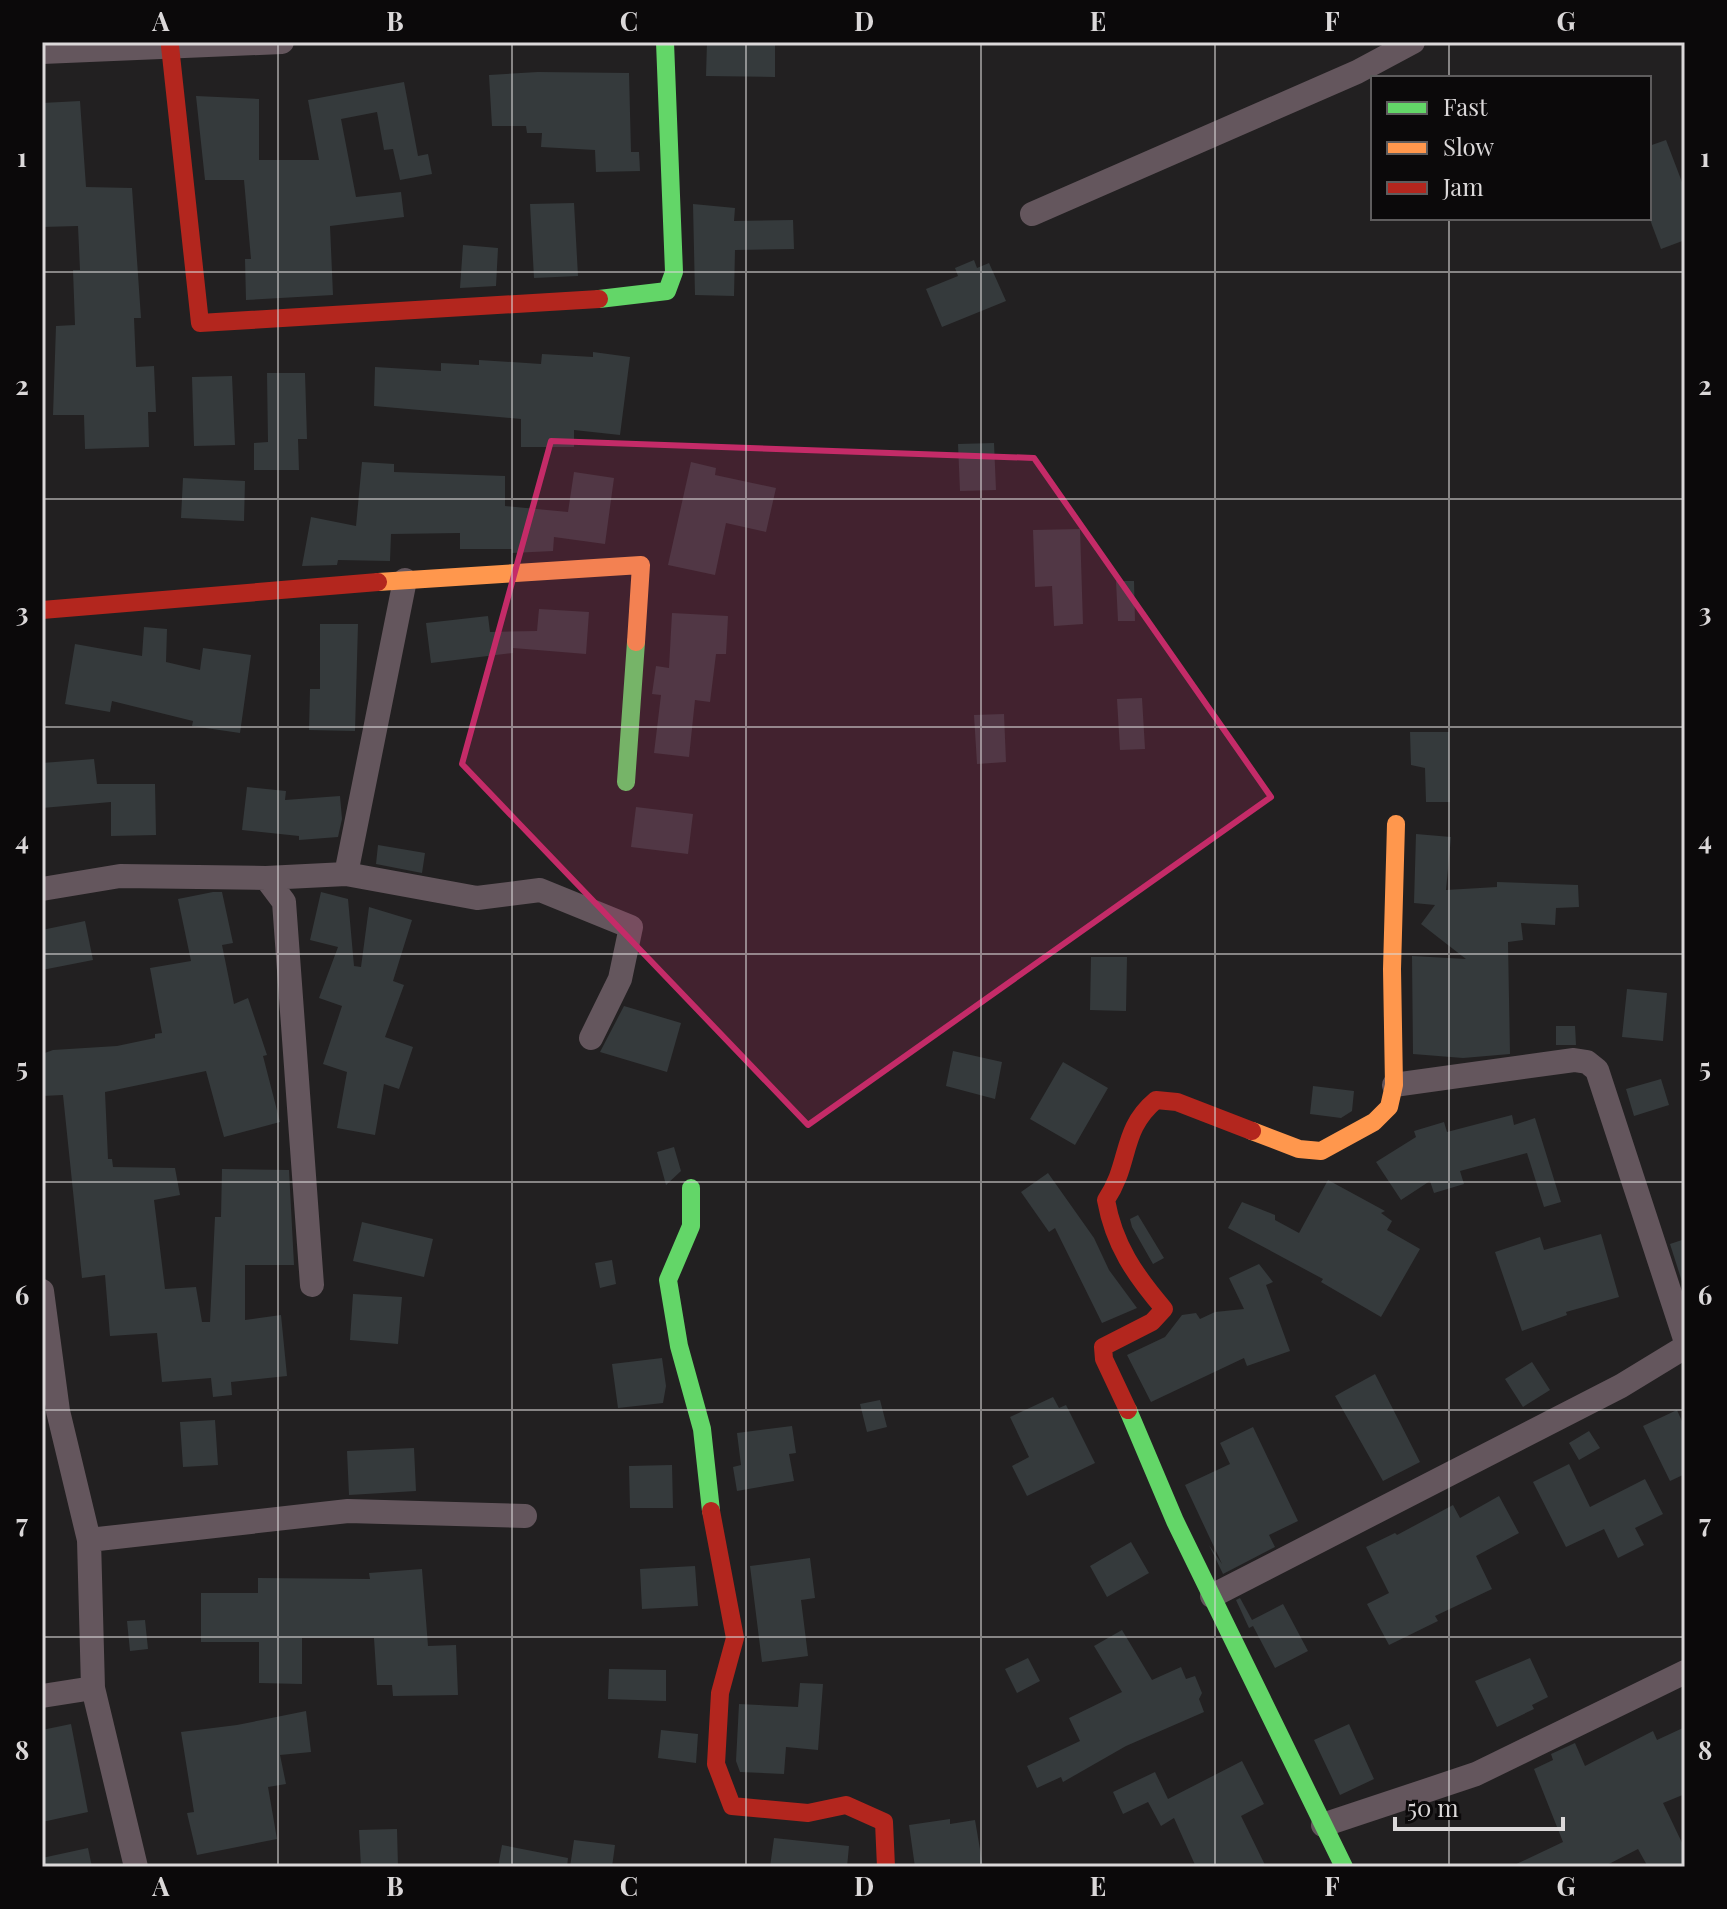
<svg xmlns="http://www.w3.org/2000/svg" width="1727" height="1909" viewBox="0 0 1727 1909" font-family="'Playfair Display',serif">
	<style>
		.building { fill: #353a3c }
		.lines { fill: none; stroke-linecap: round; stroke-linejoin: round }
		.street { stroke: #64565d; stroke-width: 24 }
		.fast { stroke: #63d668; stroke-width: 18 }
		.slow { stroke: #ff974d; stroke-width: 18 }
		.jam { stroke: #b3261e; stroke-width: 18 }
		.marked { fill: #c42b68; fill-opacity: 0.2; stroke: #c42b68; stroke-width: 6; stroke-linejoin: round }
		.grid { fill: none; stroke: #dbd8d9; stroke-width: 2; stroke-opacity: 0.55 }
		.neatline { fill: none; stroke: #dbd8d9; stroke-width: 3 }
		.grid-label { font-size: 26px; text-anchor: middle; font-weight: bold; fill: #dbd8d9 }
	</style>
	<rect width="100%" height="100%" fill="#222021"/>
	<!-- building -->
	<path class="building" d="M 707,42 L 775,42 L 775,77 L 706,76 Z
		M 538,72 L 629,73 L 631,152 L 639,152 L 640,171 L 596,172 L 595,150 L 541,147 L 542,133 L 527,133 L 526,126 L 492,126 L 489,75 Z
		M 404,82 L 418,156 L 428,154 L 432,174 L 400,180 L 393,149 L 384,150 L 377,112 L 341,119 L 356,197 L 401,192 L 404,217 L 330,226 L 333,295 L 246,300 L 245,259 L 251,259 L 244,180 L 205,180 L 196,96 L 259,99 L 259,160 L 319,160 L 308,100 Z
		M 80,101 L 86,187 L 132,188 L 141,318 L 134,318 L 136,367 L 154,366 L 156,412 L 148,412 L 149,447 L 85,449 L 84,415 L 53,415 L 56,326 L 75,325 L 73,270 L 80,270 L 78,226 L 42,227 L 42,103 Z
		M 1666,140 L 1685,190 L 1685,240 L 1661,249 L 1649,217 L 1649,146 Z
		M 574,203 L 578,276 L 534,278 L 530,204 Z
		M 693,204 L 735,208 L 734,221 L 793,220 L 794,249 L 735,250 L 734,296 L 695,295 Z
		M 463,245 L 498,248 L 496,286 L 460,288 Z
		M 974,260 L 977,268 L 989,263 L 1006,301 L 942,327 L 926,289 L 958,276 L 955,268 Z
		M 593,352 L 630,357 L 620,435 L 574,430 L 574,447 L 521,447 L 521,419 L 374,406 L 375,367 L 441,371 L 441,363 L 479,365 L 479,360 L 541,364 L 542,354 L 593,357 Z
		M 267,373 L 305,373 L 307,439 L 298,439 L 299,470 L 254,470 L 254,443 L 268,442 Z
		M 232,376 L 235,445 L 194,446 L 192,377 Z
		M 994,443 L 996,490 L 960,491 L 958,444 Z
		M 362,462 L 394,464 L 394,472 L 505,476 L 505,506 L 568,512 L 574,472 L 614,478 L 605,544 L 554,537 L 553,551 L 512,553 L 512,549 L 460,549 L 460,533 L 391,534 L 390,561 L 338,560 L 337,565 L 302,566 L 311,517 L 356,526 Z
		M 691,462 L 716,468 L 715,475 L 776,488 L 766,532 L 726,523 L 715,575 L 668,565 Z
		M 183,478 L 245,481 L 244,521 L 181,518 Z
		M 1080,529 L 1083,624 L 1054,626 L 1052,586 L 1035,587 L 1033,530 Z
		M 1116,581 L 1134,581 L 1135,621 L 1118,621 Z
		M 539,609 L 589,612 L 586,654 L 513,648 L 513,653 L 431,663 L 426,623 L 488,616 L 490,632 L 537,631 Z
		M 672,613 L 728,616 L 726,654 L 716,654 L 710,702 L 695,700 L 689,757 L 654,753 L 661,695 L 652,694 L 656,666 L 669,668 Z
		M 320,624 L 358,624 L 355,731 L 309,730 L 310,689 L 320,689 Z
		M 144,627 L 167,629 L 166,662 L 200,670 L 203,648 L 251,655 L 240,733 L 192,726 L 193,721 L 112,701 L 110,712 L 65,704 L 75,644 L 142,656 Z
		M 1142,698 L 1145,749 L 1120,750 L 1117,699 Z
		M 1004,714 L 1006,762 L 977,764 L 974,715 Z
		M 1410,732 L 1449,732 L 1450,802 L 1426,802 L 1425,768 L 1411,765 Z
		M 94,759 L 97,784 L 155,784 L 156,835 L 111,836 L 111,802 L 42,808 L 42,763 Z
		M 247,787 L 286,791 L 285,800 L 340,796 L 342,819 L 338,837 L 299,840 L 299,836 L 242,830 Z
		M 636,807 L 693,814 L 688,854 L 631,847 Z
		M 1416,834 L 1451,837 L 1446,890 L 1497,887 L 1497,882 L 1578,885 L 1579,907 L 1556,908 L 1555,925 L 1521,923 L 1523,940 L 1508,942 L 1510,1054 L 1463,1058 L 1413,1054 L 1412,956 L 1466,959 L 1421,924 L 1435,905 L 1414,903 Z
		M 378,845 L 425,853 L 422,873 L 376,864 Z
		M 213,892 L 222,892 L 233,943 L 222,945 L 234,1004 L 248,998 L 267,1055 L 263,1056 L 280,1122 L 224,1137 L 206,1071 L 105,1092 L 108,1159 L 112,1159 L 113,1167 L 175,1168 L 180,1195 L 154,1200 L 165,1289 L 196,1287 L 202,1322 L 210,1322 L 215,1217 L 221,1217 L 222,1169 L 289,1170 L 294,1265 L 245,1265 L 245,1320 L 281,1315 L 287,1376 L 231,1382 L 232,1395 L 213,1397 L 211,1378 L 162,1382 L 157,1333 L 110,1336 L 105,1275 L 82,1278 L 63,1095 L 42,1096 L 42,1054 L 53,1050 L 117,1046 L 155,1038 L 155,1034 L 162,1033 L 150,968 L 191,961 L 178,899 Z
		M 321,892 L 348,899 L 354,966 L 361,967 L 369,907 L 412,920 L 393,981 L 404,985 L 385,1037 L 413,1047 L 399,1089 L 384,1084 L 375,1135 L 337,1128 L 347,1072 L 323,1064 L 342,1006 L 319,998 L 338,947 L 310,940 Z
		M 85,921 L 93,960 L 42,970 L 42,930 Z
		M 1091,957 L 1127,957 L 1126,1011 L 1090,1010 Z
		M 1627,989 L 1667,993 L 1663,1041 L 1622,1037 Z
		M 624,1006 L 681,1023 L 667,1072 L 600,1052 Z
		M 1556,1026 L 1575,1026 L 1576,1045 L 1556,1045 Z
		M 953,1051 L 1002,1062 L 995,1099 L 946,1086 Z
		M 1063,1062 L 1108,1088 L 1075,1145 L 1030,1119 Z
		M 1661,1079 L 1669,1105 L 1634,1116 L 1626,1089 Z
		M 1313,1086 L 1354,1091 L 1352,1111 L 1341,1118 L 1310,1114 Z
		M 1512,1115 L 1514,1125 L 1535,1118 L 1561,1202 L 1544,1207 L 1527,1153 L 1460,1171 L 1464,1184 L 1434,1193 L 1430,1181 L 1401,1200 L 1376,1162 L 1416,1137 L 1414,1131 L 1444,1122 L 1447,1132 Z
		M 674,1147 L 681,1171 L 666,1185 L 657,1152 Z
		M 1048,1173 L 1094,1238 L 1109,1270 L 1137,1308 L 1102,1323 L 1055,1228 L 1049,1232 L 1021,1192 Z
		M 1328,1180 L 1385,1211 L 1381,1213 L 1392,1221 L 1387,1230 L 1420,1249 L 1381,1317 L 1321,1282 L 1323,1279 L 1228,1228 L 1242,1202 L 1275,1215 L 1275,1220 L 1299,1233 Z
		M 1138,1215 L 1164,1258 L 1153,1264 L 1132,1227 L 1130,1219 Z
		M 362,1222 L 433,1239 L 424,1277 L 353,1261 Z
		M 1601,1234 L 1619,1297 L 1566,1312 L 1567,1315 L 1522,1331 L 1495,1252 L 1540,1237 L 1544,1250 Z
		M 1685,1239 L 1685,1291 L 1670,1244 Z
		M 612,1260 L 616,1284 L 600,1288 L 595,1263 Z
		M 1259,1264 L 1273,1282 L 1266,1285 L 1290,1351 L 1247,1366 L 1244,1358 L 1151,1402 L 1127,1355 L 1165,1337 L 1182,1315 L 1196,1313 L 1200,1319 L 1215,1312 L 1244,1309 L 1229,1278 Z
		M 353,1294 L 402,1297 L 398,1344 L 350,1340 Z
		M 662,1358 L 666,1386 L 663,1403 L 618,1408 L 612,1364 Z
		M 1532,1362 L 1550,1390 L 1523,1407 L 1505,1379 Z
		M 1375,1374 L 1420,1462 L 1383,1481 L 1335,1396 Z
		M 1053,1397 L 1059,1408 L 1066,1405 L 1095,1463 L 1027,1496 L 1012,1466 L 1029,1457 L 1010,1417 Z
		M 880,1400 L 887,1427 L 867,1432 L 860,1404 Z
		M 1677,1410 L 1685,1428 L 1685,1474 L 1670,1481 L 1643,1426 Z
		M 215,1420 L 218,1465 L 183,1467 L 180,1422 Z
		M 792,1426 L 796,1453 L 789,1454 L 794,1481 L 737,1491 L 733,1467 L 741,1465 L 737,1433 Z
		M 1253,1427 L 1298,1521 L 1269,1535 L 1275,1547 L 1223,1574 L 1209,1545 L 1222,1564 L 1185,1485 L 1230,1464 L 1220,1443 Z
		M 1589,1431 L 1600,1448 L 1579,1460 L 1569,1443 Z
		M 414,1448 L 416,1491 L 349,1495 L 347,1451 Z
		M 1569,1464 L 1590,1507 L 1645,1479 L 1663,1514 L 1635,1528 L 1644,1545 L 1618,1558 L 1604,1529 L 1566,1547 L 1533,1482 Z
		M 672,1465 L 673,1508 L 630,1508 L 629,1466 Z
		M 1499,1496 L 1519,1533 L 1476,1556 L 1492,1589 L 1435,1616 L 1438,1621 L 1389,1645 L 1367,1604 L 1389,1593 L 1366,1547 L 1395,1533 L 1397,1535 L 1453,1505 L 1460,1518 Z
		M 1131,1542 L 1149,1573 L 1107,1597 L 1090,1566 Z
		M 810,1558 L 815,1598 L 801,1600 L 808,1656 L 762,1662 L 750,1566 Z
		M 695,1566 L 698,1606 L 642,1609 L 640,1569 Z
		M 422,1569 L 428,1646 L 456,1645 L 458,1695 L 393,1696 L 392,1685 L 377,1685 L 374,1638 L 302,1638 L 302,1684 L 259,1683 L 259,1642 L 201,1642 L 201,1593 L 258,1593 L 258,1578 L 370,1579 L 369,1573 Z
		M 1240,1598 L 1252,1620 L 1283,1604 L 1308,1651 L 1275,1668 L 1253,1626 L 1249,1628 L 1236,1600 Z
		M 145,1620 L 148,1649 L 130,1651 L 127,1621 Z
		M 1122,1630 L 1152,1680 L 1181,1667 L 1186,1679 L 1195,1676 L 1202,1693 L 1199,1699 L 1204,1712 L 1126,1746 L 1063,1782 L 1061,1777 L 1037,1788 L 1027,1766 L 1080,1741 L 1069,1718 L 1122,1692 L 1094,1646 Z
		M 1028,1658 L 1040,1681 L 1017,1693 L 1005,1669 Z
		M 1530,1658 L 1548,1697 L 1532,1705 L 1534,1709 L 1497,1727 L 1475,1681 Z
		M 609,1669 L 666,1670 L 666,1701 L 608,1699 Z
		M 800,1683 L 823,1684 L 818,1750 L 786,1747 L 784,1774 L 740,1772 L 736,1761 L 739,1704 L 798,1707 Z
		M 306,1711 L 311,1752 L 280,1755 L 286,1784 L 268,1787 L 277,1839 L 197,1855 L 187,1813 L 194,1812 L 181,1732 L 237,1725 Z
		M 71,1724 L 88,1812 L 42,1822 L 42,1730 Z
		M 1349,1724 L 1374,1779 L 1340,1795 L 1314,1740 Z
		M 1685,1727 L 1685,1794 L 1663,1803 L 1685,1849 L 1685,1862 L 1676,1867 L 1648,1867 L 1638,1849 L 1603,1867 L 1510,1867 L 1563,1842 L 1534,1769 L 1553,1760 L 1551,1754 L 1575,1743 L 1585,1766 L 1653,1731 L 1657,1740 Z
		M 661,1730 L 698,1734 L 696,1763 L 658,1758 Z
		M 1242,1761 L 1264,1804 L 1241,1816 L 1266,1867 L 1196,1867 L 1174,1818 L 1161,1826 L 1148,1802 L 1123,1814 L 1113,1792 L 1155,1772 L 1168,1799 Z
		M 950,1819 L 950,1824 L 975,1820 L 983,1867 L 915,1867 L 909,1825 Z
		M 397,1829 L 398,1867 L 361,1867 L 359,1830 Z
		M 774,1838 L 849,1846 L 847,1867 L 770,1867 Z
		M 574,1840 L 615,1845 L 612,1867 L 570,1867 Z
		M 502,1845 L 568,1858 L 567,1867 L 498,1867 Z
		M 88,1848 L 92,1867 L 42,1867 L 42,1858 Z"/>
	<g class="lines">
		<!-- street -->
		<path class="street" d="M 42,52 L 282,42
			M 1032,214 L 1357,72 L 1413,42
			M 346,874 L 405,580
			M 266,878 L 346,874 L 477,898 L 540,890 L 631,927 L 620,979 L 591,1038
			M 42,889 L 120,876 L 266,878 L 284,902 L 312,1285
			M 1394,1085 L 1574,1060 L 1587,1062 L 1597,1070 L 1685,1339
			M 42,1291 L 58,1411 L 89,1540 L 93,1688 L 136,1867
			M 89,1540 L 348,1511 L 525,1516
			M 1212,1596 L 1621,1386 L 1685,1347
			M 42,1696 L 93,1688
			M 1323,1825 L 1476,1774 L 1685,1672"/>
		<!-- fast -->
		<path class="fast" d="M 599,299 L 667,291 L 674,272 L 665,42
			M 626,782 L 636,642
			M 691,1188 L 691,1226 L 668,1280 L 679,1346 L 702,1429 L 711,1511
			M 1128,1410 L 1175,1521 L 1344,1867"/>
		<!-- slow -->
		<path class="slow" d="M 378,582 L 641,565 L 636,642
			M 1252,1131 L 1299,1149 L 1321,1151 L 1374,1122 L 1389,1107 L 1394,1085 L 1392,969 L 1396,824"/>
		<!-- jam -->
		<path class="jam" d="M 170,46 L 200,323 L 599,299
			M 42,610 L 378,582
			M 1128,1410 L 1104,1359 L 1103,1347 L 1152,1322 L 1164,1309 C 1135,1275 1114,1245 1106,1200 C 1131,1163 1120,1130 1156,1100 L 1177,1102 L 1252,1131
			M 711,1511 L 735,1638 L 720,1693 L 716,1764 L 732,1806 L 808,1813 L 846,1805 L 884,1822 L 886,1867"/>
	</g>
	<!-- marked area -->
	<path class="marked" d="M 551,441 L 1034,458 L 1271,797 L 808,1125 L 462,764 Z"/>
	<!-- grid -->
	<path class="grid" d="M 278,42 L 278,1867M 512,42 L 512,1867M 746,42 L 746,1867M 981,42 L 981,1867M 1215,42 L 1215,1867M 1449,42 L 1449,78M 1449,218 L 1449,1867M 42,272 L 1685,272M 42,499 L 1685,499M 42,727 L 1685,727M 42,954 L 1685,954M 42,1182 L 1685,1182M 42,1410 L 1685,1410M 42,1637 L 1685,1637"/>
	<!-- border -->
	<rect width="1727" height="1909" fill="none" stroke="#0b090a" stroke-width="88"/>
	<!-- legend -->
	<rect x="1371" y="76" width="280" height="144" fill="#0b090a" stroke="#5e5c5d" stroke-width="2"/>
	<rect x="1387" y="102" width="40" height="12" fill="#63d668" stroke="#5e5c5d" stroke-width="2"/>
	<text x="1443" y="116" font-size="24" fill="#dbd8d9">Fast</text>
	<rect x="1387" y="142" width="40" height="12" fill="#ff974d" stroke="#5e5c5d" stroke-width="2"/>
	<text x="1443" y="156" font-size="24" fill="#dbd8d9">Slow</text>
	<rect x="1387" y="182" width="40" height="12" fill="#b3261e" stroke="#5e5c5d" stroke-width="2"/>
	<text x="1443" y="196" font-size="24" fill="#dbd8d9">Jam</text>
	<!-- scale -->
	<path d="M1395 1817v12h168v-12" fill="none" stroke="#dbd8d9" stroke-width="4"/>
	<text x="1407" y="1817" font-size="24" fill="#dbd8d9" stroke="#0b090a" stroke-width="6" paint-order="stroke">50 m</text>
	<rect x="44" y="44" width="1639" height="1821" class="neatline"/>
	<g class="grid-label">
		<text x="161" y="31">A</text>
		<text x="395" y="31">B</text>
		<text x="629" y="31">C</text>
		<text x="864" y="31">D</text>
		<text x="1098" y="31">E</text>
		<text x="1332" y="31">F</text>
		<text x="1566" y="31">G</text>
		<text x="22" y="167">1</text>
		<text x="1705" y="167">1</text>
		<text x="22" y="395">2</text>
		<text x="1705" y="395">2</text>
		<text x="22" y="622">3</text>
		<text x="1705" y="622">3</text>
		<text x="22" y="850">4</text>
		<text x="1705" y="850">4</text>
		<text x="22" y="1077">5</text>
		<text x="1705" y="1077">5</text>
		<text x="22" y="1305">6</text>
		<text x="1705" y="1305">6</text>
		<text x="22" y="1533">7</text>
		<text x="1705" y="1533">7</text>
		<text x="22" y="1760">8</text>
		<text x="1705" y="1760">8</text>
		<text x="161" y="1896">A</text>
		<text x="395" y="1896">B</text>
		<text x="629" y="1896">C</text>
		<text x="864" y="1896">D</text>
		<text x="1098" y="1896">E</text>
		<text x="1332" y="1896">F</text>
		<text x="1566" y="1896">G</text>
	</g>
</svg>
